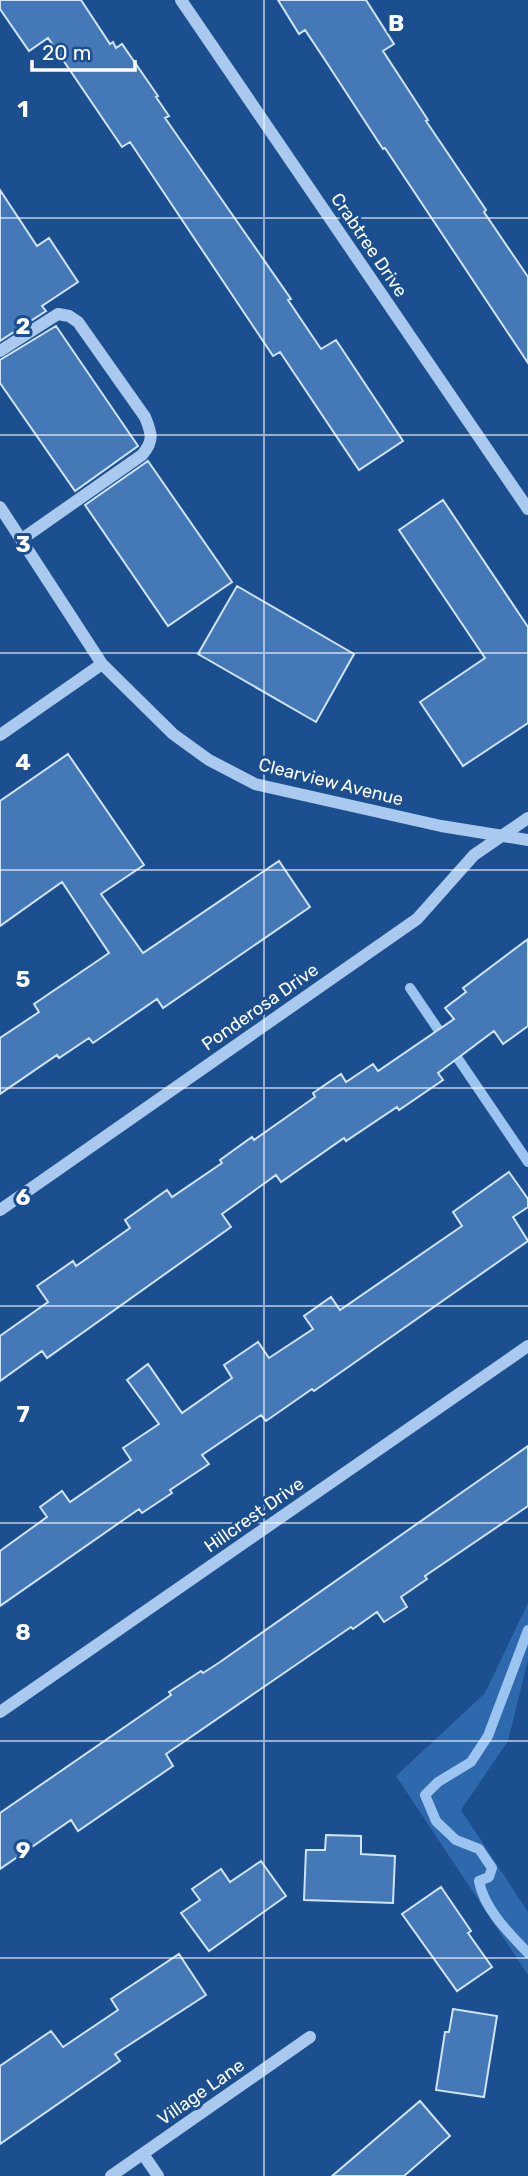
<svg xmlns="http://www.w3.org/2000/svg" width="528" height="2176" viewBox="0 0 528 2176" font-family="Rubik,sans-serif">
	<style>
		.green { fill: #2e69ad }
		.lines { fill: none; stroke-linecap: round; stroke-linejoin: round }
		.stream { stroke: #9cc4f0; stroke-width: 10 }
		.building { fill: #4478b7; stroke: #cfe3fa; stroke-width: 2 }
		.minor { stroke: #a9c9ee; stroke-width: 12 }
		.grid { fill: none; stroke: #fff; stroke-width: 2; stroke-opacity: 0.55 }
		.labels { text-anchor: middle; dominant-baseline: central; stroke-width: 6; stroke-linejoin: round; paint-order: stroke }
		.street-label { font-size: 18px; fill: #fff; stroke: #1b4f8f }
		.grid-label { font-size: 23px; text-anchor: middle; font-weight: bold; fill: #fff; stroke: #1b4f8f; stroke-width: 6; stroke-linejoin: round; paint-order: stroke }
	</style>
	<rect width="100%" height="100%" fill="#1b4f8f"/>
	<!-- green -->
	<path class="green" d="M 528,1603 L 528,1660 L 508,1741 L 461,1810 L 528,1912 L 528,1975 L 396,1776 L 485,1693 Z"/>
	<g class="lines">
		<!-- stream -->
		<path class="stream" d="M 410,988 L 528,1162
			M 528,1630 L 488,1736 L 471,1762 L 438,1782 L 425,1795 L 436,1821 L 456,1840 L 479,1849 L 492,1868 L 489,1877 L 479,1881 C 484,1909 509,1933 528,1953"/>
	</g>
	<!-- building -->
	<path class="building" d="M 0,0 L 81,0 L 110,44 L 113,42 L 116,48 L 122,44 L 158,96 L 156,97 L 169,116 L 165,118 L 291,299 L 288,300 L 321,349 L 336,340 L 403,441 L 359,470 L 280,352 L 273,356 L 130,142 L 122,147 L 48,38 L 29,51 L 0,9 Z
		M 278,0 L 366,0 L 394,44 L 383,51 L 428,120 L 426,121 L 486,210 L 484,212 L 528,277 L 528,363 L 385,148 L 383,149 L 323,57 L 305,30 L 299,34 Z
		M 0,190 L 37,246 L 49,238 L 78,282 L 42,306 L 46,311 L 0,341 Z
		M 56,326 L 138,446 L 75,491 L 0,383 L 0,360 Z
		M 148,461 L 232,582 L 168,626 L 85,505 Z
		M 443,500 L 528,627 L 528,723 L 463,766 L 420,702 L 485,658 L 399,530 Z
		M 237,586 L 354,654 L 316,722 L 198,654 Z
		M 68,754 L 144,865 L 101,894 L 143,953 L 279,861 L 310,907 L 163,1008 L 157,999 L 93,1043 L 89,1038 L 59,1058 L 57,1055 L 0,1094 L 0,1038 L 39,1012 L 34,1004 L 109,953 L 62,882 L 0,926 L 0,801 Z
		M 528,939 L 528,1026 L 503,1044 L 494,1031 L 438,1073 L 443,1080 L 399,1110 L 397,1107 L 346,1141 L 344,1138 L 281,1182 L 276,1175 L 222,1214 L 231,1227 L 47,1358 L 42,1351 L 0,1381 L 0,1336 L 48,1302 L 37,1286 L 73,1261 L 76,1266 L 130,1228 L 125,1220 L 167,1190 L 172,1197 L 222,1163 L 220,1160 L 252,1137 L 254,1140 L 315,1097 L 313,1093 L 341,1074 L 346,1082 L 373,1064 L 378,1071 L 454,1019 L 445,1008 L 466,992 L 463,988 Z
		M 509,1172 L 528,1199 L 528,1207 L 513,1217 L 528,1241 L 314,1391 L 312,1389 L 266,1421 L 261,1415 L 202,1455 L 209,1464 L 170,1490 L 172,1493 L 142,1513 L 139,1509 L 0,1606 L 0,1551 L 47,1517 L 40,1507 L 62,1491 L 70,1502 L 131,1460 L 123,1448 L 159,1424 L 127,1380 L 148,1364 L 182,1413 L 232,1378 L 224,1365 L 258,1342 L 269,1358 L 313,1329 L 304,1316 L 331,1297 L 340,1310 L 462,1226 L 453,1212 Z
		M 528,1446 L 528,1506 L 425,1576 L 427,1579 L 401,1597 L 407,1607 L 384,1622 L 377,1612 L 353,1629 L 351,1627 L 166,1754 L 173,1766 L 78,1831 L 71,1820 L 0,1869 L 0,1813 L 171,1695 L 169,1692 L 201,1671 L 203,1673 L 220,1662 Z
		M 326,1835 L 361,1836 L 361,1854 L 395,1856 L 393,1903 L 304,1900 L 306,1850 L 325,1850 Z
		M 261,1861 L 286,1896 L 209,1951 L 181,1913 L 200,1900 L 192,1889 L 221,1869 L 230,1882 Z
		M 441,1887 L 471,1931 L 468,1933 L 492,1967 L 457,1991 L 402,1914 Z
		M 179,1954 L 206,1995 L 115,2054 L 120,2061 L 0,2144 L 0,2066 L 51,2031 L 63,2047 L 118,2010 L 111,1999 Z
		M 453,2009 L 497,2016 L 484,2097 L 436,2090 L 445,2032 L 449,2032 Z
		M 420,2101 L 450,2136 L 404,2176 L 332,2176 Z"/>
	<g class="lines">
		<!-- minor -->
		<path class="minor" d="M 181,0 L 528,509
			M 0,351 L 58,314 L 69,316 L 78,322 L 145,417 C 152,434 154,441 142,455 L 22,539
			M 0,507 L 102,664 L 173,734 L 209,760 L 255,784 L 441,826 L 528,840
			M 0,735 L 102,664
			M 0,1210 L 417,919 L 474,855 L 528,818
			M 0,1712 L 528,1346
			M 143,2154 L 158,2176
			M 111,2176 L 310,2037"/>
	</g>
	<!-- grid -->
	<path class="grid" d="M 264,0 L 264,2176M 0,218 L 528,218M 0,435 L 528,435M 0,653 L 528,653M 0,870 L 528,870M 0,1088 L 528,1088M 0,1306 L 528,1306M 0,1523 L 528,1523M 0,1741 L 528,1741M 0,1958 L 528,1958"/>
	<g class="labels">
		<!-- street labels -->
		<g class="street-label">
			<text transform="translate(369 245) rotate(56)">Crabtree Drive</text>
			<text transform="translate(331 782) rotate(14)">Clearview Avenue</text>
			<text transform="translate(260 1007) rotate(-35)">Ponderosa Drive</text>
			<text transform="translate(254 1515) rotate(-35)">Hillcrest Drive</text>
			<text transform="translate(201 2092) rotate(-35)">Village Lane</text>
		</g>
	</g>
	<g class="grid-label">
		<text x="396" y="31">B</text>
		<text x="23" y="117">1</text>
		<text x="23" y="334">2</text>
		<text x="23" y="552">3</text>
		<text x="23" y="770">4</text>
		<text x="23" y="987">5</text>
		<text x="23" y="1205">6</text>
		<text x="23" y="1422">7</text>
		<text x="23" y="1640">8</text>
		<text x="23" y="1858">9</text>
	</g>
	<!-- scale -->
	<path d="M32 60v10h103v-10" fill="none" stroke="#ffffff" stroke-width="3.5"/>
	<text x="42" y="60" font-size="21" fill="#ffffff" stroke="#1b4f8f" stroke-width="5" paint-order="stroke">20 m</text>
</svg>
